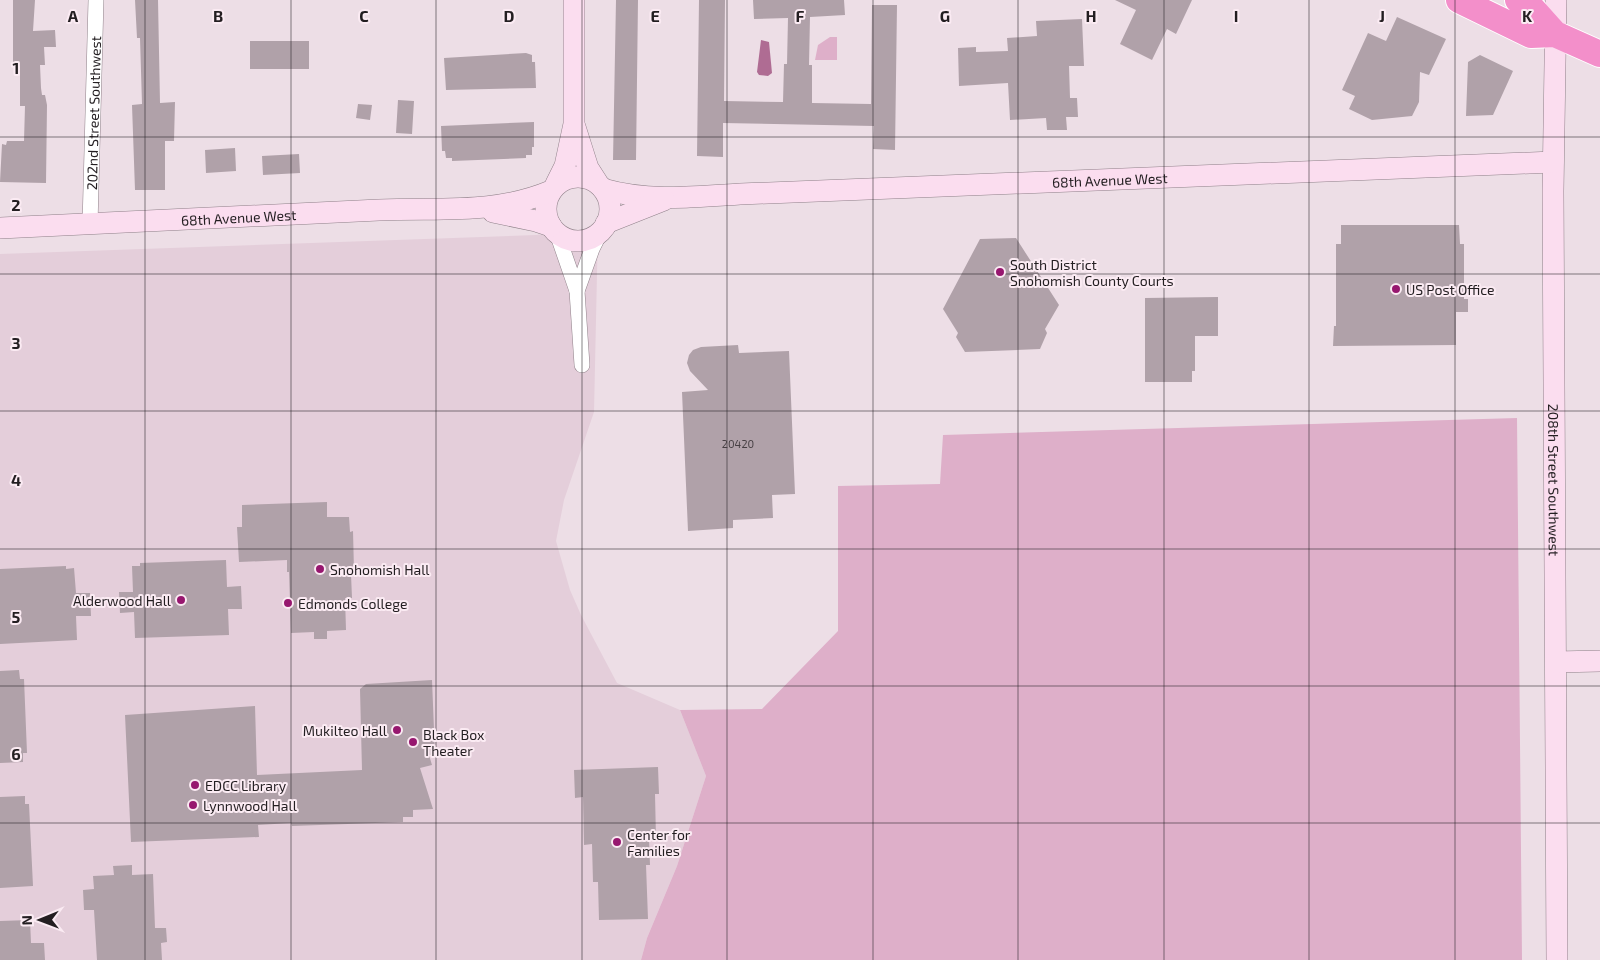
<svg xmlns="http://www.w3.org/2000/svg" width="1600" height="960" viewBox="0 0 1600 960" font-family="'Exo 2',sans-serif">
	<style>
		.built { fill: #e4ceda }
		.green { fill: #deafc9 }
		.water { fill: #af6c93 }
		.building { fill: #b0a1a9 }
		.lines { fill: none; stroke-linecap: round; stroke-linejoin: round }
		.street-casing { stroke: #8f8189; stroke-width: 16 }
		.secondary-casing { stroke: #8f8189; stroke-width: 22 }
		.highway-casing { stroke: #fff; stroke-width: 28 }
		.street { stroke: #fff; stroke-width: 15 }
		.secondary { stroke: #fbddef; stroke-width: 21 }
		.highway { stroke: #f38fca; stroke-width: 26 }
		.grid { fill: none; stroke: #231e21; stroke-width: 1; stroke-opacity: 0.55 }
		.poi-dot { fill: #97176f; stroke: #fbebf3; stroke-width: 2 }
		.labels { text-anchor: middle; dominant-baseline: central; stroke-width: 4; stroke-linejoin: round; paint-order: stroke }
		.number-label { font-size: 11px; fill: #463f43 }
		.street-label { font-size: 14px; fill: #231e21; stroke: #fbebf3 }
		.poi-label { font-size: 14px; fill: #231e21; stroke: #fbebf3; text-anchor: start }
		.grid-label { font-size: 16px; text-anchor: middle; font-weight: bold; fill: #231e21; stroke: #fbebf3; stroke-width: 4; stroke-linejoin: round; paint-order: stroke }
	</style>
	<rect width="100%" height="100%" fill="#eddee6"/>
	<!-- built -->
	<path class="built" d="M 598,228 L 594,412 L 564,500 L 556,541 L 570,590 L 581,615 L 617,683 L 680,710 L 706,776 L 677,866 L 647,938 L 641,960 L 0,960 L 0,254 L 536,235 Z"/>
	<!-- green -->
	<path class="green" d="M 830,37 L 837,37 L 837,60 L 815,60 L 818,45 Z
		M 1517,418 L 1522,960 L 641,960 L 647,938 L 677,866 L 706,776 L 680,710 L 762,709 L 838,631 L 838,486 L 940,484 L 943,435 Z"/>
	<!-- water -->
	<path class="water" d="M 761,40 L 769,42 L 772,73 L 768,76 L 759,75 L 757,72 Z"/>
	<!-- building -->
	<path class="building" d="M 13,0 L 35,0 L 33,31 L 55,30 L 56,47 L 44,47 L 45,65 L 40,65 L 41,88 L 42,95 L 45,95 L 47,105 L 46,183 L 0,182 L 2,144 L 6,145 L 7,141 L 24,141 L 25,106 L 20,106 L 20,66 L 13,67 Z
		M 135,0 L 158,0 L 160,103 L 175,102 L 174,141 L 165,141 L 165,190 L 135,190 L 132,105 L 142,104 L 140,38 L 137,38 Z
		M 616,0 L 638,0 L 636,160 L 613,160 Z
		M 699,0 L 725,0 L 724,101 L 783,102 L 784,64 L 787,64 L 788,18 L 754,19 L 753,0 L 844,0 L 845,15 L 810,17 L 809,65 L 812,65 L 812,103 L 871,104 L 872,5 L 897,5 L 895,150 L 873,149 L 874,126 L 723,123 L 723,157 L 697,156 Z
		M 1115,0 L 1192,0 L 1176,34 L 1167,29 L 1152,60 L 1120,44 L 1136,10 Z
		M 1397,17 L 1446,39 L 1429,75 L 1420,72 L 1419,102 L 1412,116 L 1372,120 L 1349,109 L 1355,96 L 1342,90 L 1368,33 L 1386,41 Z
		M 1082,19 L 1084,66 L 1069,66 L 1070,98 L 1077,98 L 1078,117 L 1066,117 L 1067,130 L 1047,130 L 1046,118 L 1010,120 L 1008,83 L 959,86 L 958,48 L 976,47 L 976,52 L 1008,51 L 1007,38 L 1037,36 L 1036,21 Z
		M 250,41 L 309,41 L 309,69 L 250,69 Z
		M 526,53 L 532,55 L 532,62 L 535,62 L 536,88 L 446,90 L 444,58 Z
		M 1480,55 L 1513,71 L 1493,115 L 1466,116 L 1468,62 Z
		M 398,100 L 414,101 L 412,134 L 396,133 Z
		M 358,104 L 372,105 L 370,120 L 356,118 Z
		M 534,122 L 534,147 L 532,147 L 532,155 L 526,155 L 526,158 L 452,161 L 452,158 L 446,158 L 445,151 L 442,151 L 441,126 Z
		M 235,148 L 236,171 L 206,173 L 205,150 Z
		M 299,154 L 300,173 L 263,175 L 262,156 Z
		M 1341,225 L 1459,225 L 1460,244 L 1464,244 L 1464,299 L 1468,299 L 1468,312 L 1456,312 L 1456,345 L 1333,346 L 1334,326 L 1336,326 L 1336,244 L 1341,244 Z
		M 1016,238 L 1059,305 L 1045,329 L 1047,333 L 1040,349 L 965,352 L 956,337 L 958,333 L 943,309 L 980,239 Z
		M 1218,297 L 1218,336 L 1195,336 L 1195,371 L 1192,371 L 1192,382 L 1145,382 L 1145,298 Z
		M 738,345 L 739,353 L 789,351 L 795,494 L 772,495 L 773,518 L 733,520 L 733,528 L 688,531 L 682,392 L 708,390 L 690,371 L 687,363 L 689,355 L 693,350 L 701,347 Z
		M 327,502 L 327,517 L 349,517 L 350,532 L 353,531 L 354,571 L 351,574 L 352,598 L 345,598 L 346,630 L 327,631 L 327,639 L 314,639 L 314,632 L 291,633 L 289,572 L 287,572 L 287,560 L 239,562 L 237,527 L 242,527 L 242,505 Z
		M 226,560 L 227,587 L 241,586 L 242,609 L 228,609 L 229,635 L 135,638 L 134,612 L 120,613 L 119,592 L 133,592 L 132,566 L 140,566 L 140,563 Z
		M 66,566 L 66,569 L 74,568 L 76,593 L 90,593 L 91,616 L 76,616 L 77,640 L 0,644 L 0,569 Z
		M 19,670 L 20,679 L 24,679 L 27,753 L 23,753 L 23,762 L 0,763 L 0,671 Z
		M 432,680 L 435,755 L 429,755 L 432,765 L 420,768 L 433,809 L 413,810 L 413,817 L 403,817 L 403,822 L 292,826 L 291,823 L 258,825 L 259,837 L 131,842 L 125,715 L 255,706 L 257,775 L 362,770 L 360,689 L 366,684 Z
		M 658,767 L 659,794 L 655,794 L 656,839 L 649,839 L 650,865 L 646,865 L 648,919 L 599,920 L 598,882 L 593,882 L 592,844 L 584,845 L 583,797 L 575,798 L 574,770 Z
		M 25,796 L 25,804 L 29,804 L 33,886 L 0,888 L 0,797 Z
		M 132,865 L 132,875 L 153,874 L 155,928 L 166,928 L 167,942 L 161,943 L 162,960 L 97,960 L 94,910 L 84,910 L 83,890 L 94,889 L 93,876 L 114,875 L 113,866 Z
		M 30,920 L 31,943 L 44,943 L 45,960 L 0,960 L 0,921 Z"/>
	<g class="lines">
		<defs>
			<g id="street">
				<path id="s1" d="M 90,225 L 96,0"/>
				<path d="M 557,233 L 577,291 L 582,365"/>
				<path d="M 577,291 L 592,249 L 601,231"/>
			</g>
			<g id="secondary">
				<path id="s2" d="M 1556,0 L 1553,191 L 1557,960"/>
				<path d="M 575,127 L 588,168 L 597,182"/>
				<circle cx="578" cy="209" r="32"/>
				<path d="M 556,184 L 565,166 L 574,124 L 574,0"/>
				<path id="s3" d="M 603,189 C 649,202 693,197 740,194 L 1553,162"/>
				<path d="M 493,212 L 536,221 L 551,226"/>
				<path d="M 606,223 L 664,200"/>
				<path id="s4" d="M 0,228 C 126,223 252,216 379,210 C 438,207 494,215 551,191"/>
				<path d="M 1556,662 L 1600,661"/>
			</g>
			<path id="highway" d="M 1459,0 L 1531,35 L 1555,34
				M 1518,0 L 1530,6 L 1555,34 L 1600,54"/>
		</defs>
		<!-- street casing -->
		<use href="#street" class="street-casing"/>
		<!-- secondary casing -->
		<use href="#secondary" class="secondary-casing"/>
		<!-- highway casing -->
		<use href="#highway" class="highway-casing"/>
		<!-- street -->
		<use href="#street" class="street"/>
		<!-- secondary -->
		<use href="#secondary" class="secondary"/>
		<!-- highway -->
		<use href="#highway" class="highway"/>
	</g>
	<!-- grid -->
	<path class="grid" d="M 145,0 L 145,960M 291,0 L 291,960M 436,0 L 436,960M 582,0 L 582,960M 727,0 L 727,960M 873,0 L 873,960M 1018,0 L 1018,960M 1164,0 L 1164,960M 1309,0 L 1309,960M 1455,0 L 1455,960M 0,137 L 1600,137M 0,274 L 1600,274M 0,411 L 1600,411M 0,549 L 1600,549M 0,686 L 1600,686M 0,823 L 1600,823"/>
	<!-- markers -->
	<g class="poi-dot">
		<circle cx="1000" cy="272" r="5"/>
		<circle cx="1396" cy="289" r="5"/>
		<circle cx="320" cy="569" r="5"/>
		<circle cx="181" cy="600" r="5"/>
		<circle cx="288" cy="603" r="5"/>
		<circle cx="397" cy="730" r="5"/>
		<circle cx="413" cy="742" r="5"/>
		<circle cx="195" cy="785" r="5"/>
		<circle cx="193" cy="805" r="5"/>
		<circle cx="617" cy="842" r="5"/>
	</g>
	<g class="labels">
		<!-- number labels -->
		<g class="number-label">
			<text x="738" y="443">20420</text>
		</g>
		<!-- street labels -->
		<g class="street-label">
			<text stroke="none"><textPath href="#s1" startOffset="112">202nd Street Southwest</textPath></text>
			<text stroke="none"><textPath href="#s3" startOffset="508">68th Avenue West</textPath></text>
			<text stroke="none"><textPath href="#s4" startOffset="239">68th Avenue West</textPath></text>
			<text stroke="none"><textPath href="#s2" startOffset="480">208th Street Southwest</textPath></text>
		</g>
		<!-- poi labels -->
		<g class="poi-label">
			<text x="1010" y="264">South District<tspan x="1010" dy="16">Snohomish County Courts</tspan></text>
			<text x="1406" y="289">US Post Office</text>
			<text x="330" y="569">Snohomish Hall</text>
			<text x="171" y="600" text-anchor="end">Alderwood Hall</text>
			<text x="298" y="603">Edmonds College</text>
			<text x="387" y="730" text-anchor="end">Mukilteo Hall</text>
			<text x="423" y="734">Black Box<tspan x="423" dy="16">Theater</tspan></text>
			<text x="205" y="785">EDCC Library</text>
			<text x="203" y="805">Lynnwood Hall</text>
			<text x="627" y="834">Center for<tspan x="627" dy="16">Families</tspan></text>
		</g>
	</g>
	<g class="grid-label">
		<text x="73" y="22">A</text>
		<text x="218" y="22">B</text>
		<text x="364" y="22">C</text>
		<text x="509" y="22">D</text>
		<text x="655" y="22">E</text>
		<text x="800" y="22">F</text>
		<text x="945" y="22">G</text>
		<text x="1091" y="22">H</text>
		<text x="1236" y="22">I</text>
		<text x="1382" y="22">J</text>
		<text x="1527" y="22">K</text>
		<text x="16" y="74">1</text>
		<text x="16" y="211">2</text>
		<text x="16" y="349">3</text>
		<text x="16" y="486">4</text>
		<text x="16" y="623">5</text>
		<text x="16" y="760">6</text>
	</g>
	<!-- north arrow -->
	<g transform="translate(40 920) rotate(269)" stroke="#fbebf3" stroke-width="4" paint-order="stroke">
	<path d="M0-4L9 19L0 12L-9 19Z" fill="#231e21"/>
	<text y="-8" font-size="14" font-weight="bold" text-anchor="middle" fill="#231e21">N</text>
	</g>
</svg>
